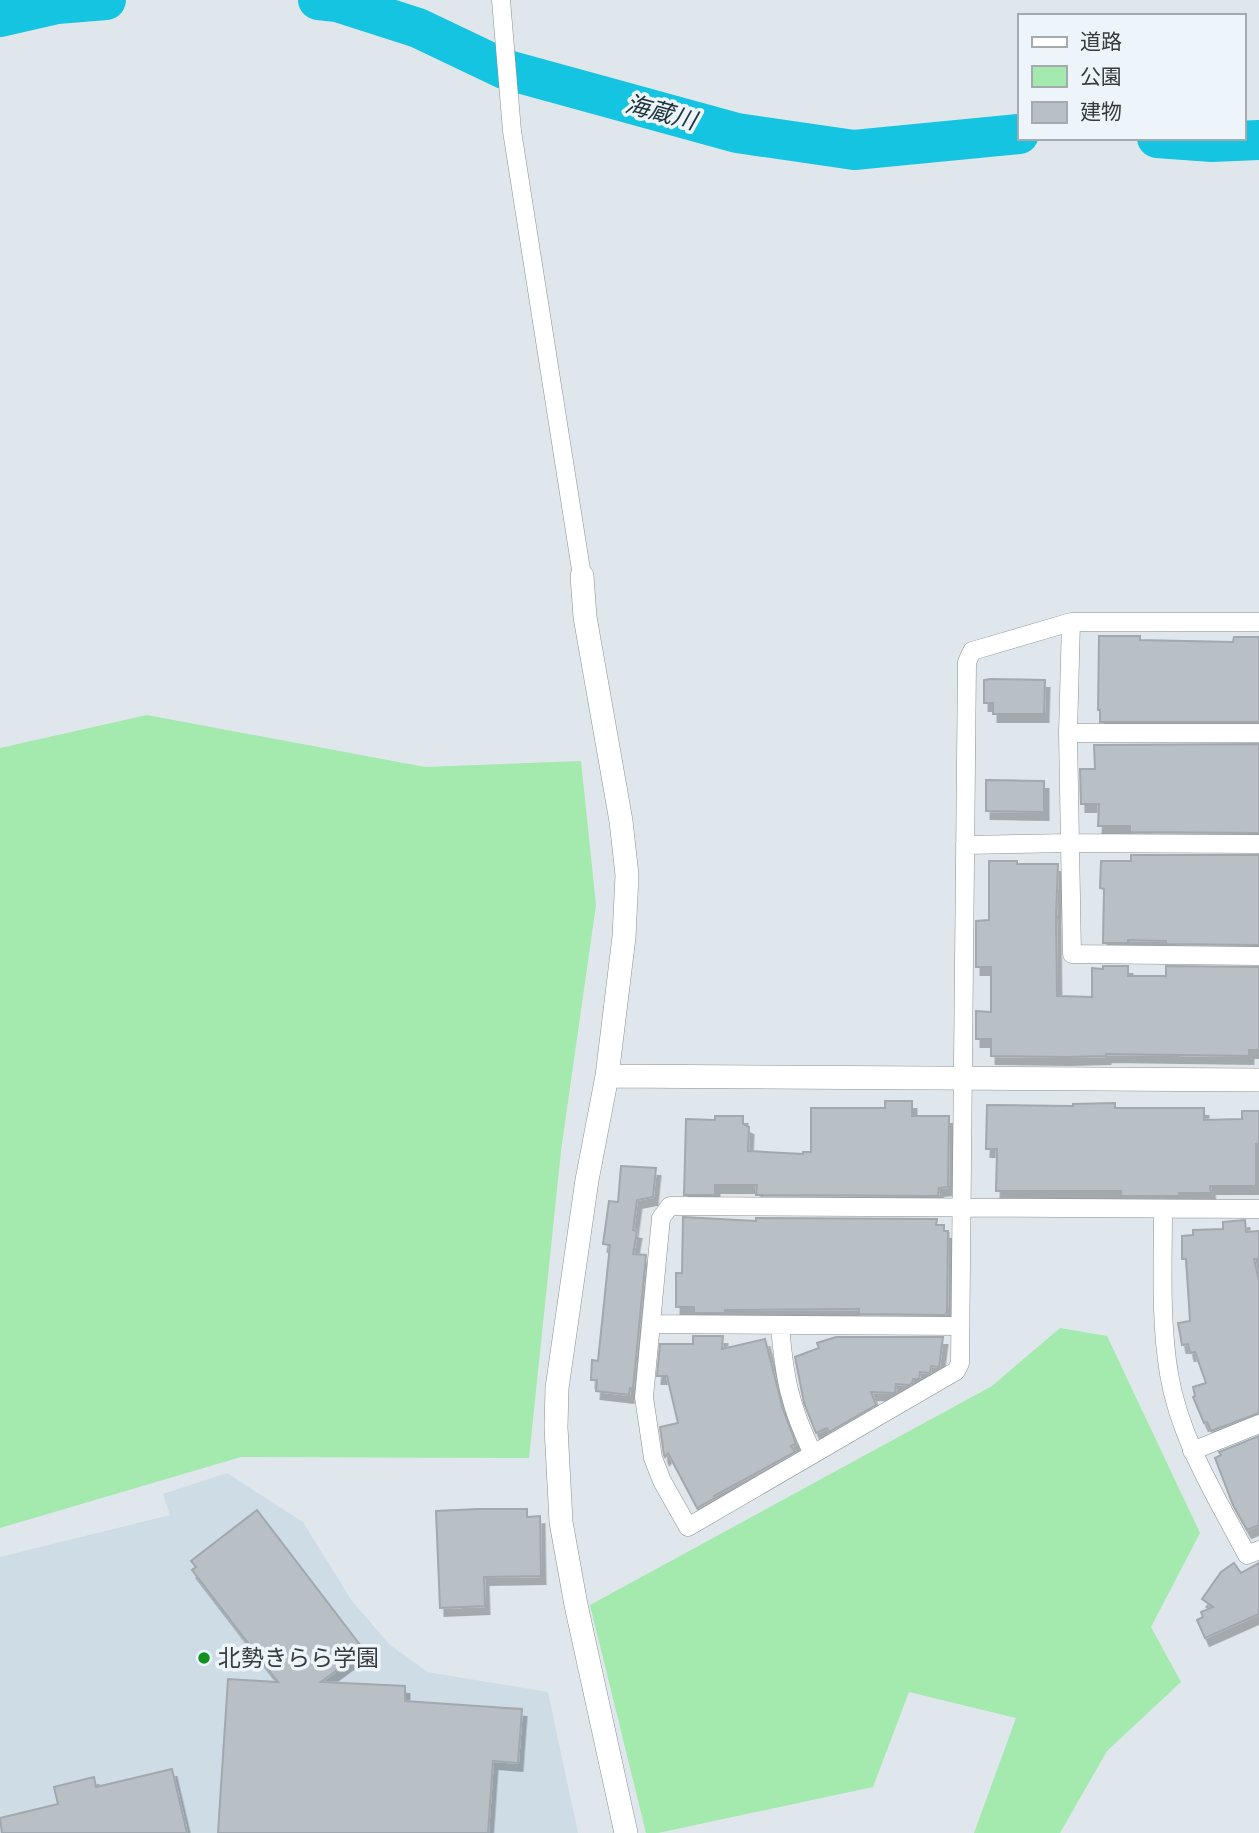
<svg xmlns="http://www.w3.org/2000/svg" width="1259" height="1833" viewBox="0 0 1259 1833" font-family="'Libre Baskerville','Noto Sans JP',serif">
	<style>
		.built { fill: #cedce6 }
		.green { fill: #a4e9ad }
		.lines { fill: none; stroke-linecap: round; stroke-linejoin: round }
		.river { stroke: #14c4e0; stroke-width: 40 }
		.building { fill: #b9c0c5; stroke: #a2a8ad; stroke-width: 2; filter: url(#shadow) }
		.minor-casing { stroke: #899094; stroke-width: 19 }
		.tertiary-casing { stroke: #899094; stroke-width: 24 }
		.minor { stroke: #fff; stroke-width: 18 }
		.tertiary { stroke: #fff; stroke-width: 23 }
		.poi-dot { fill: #119122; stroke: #edf4fa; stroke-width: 2.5 }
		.labels { text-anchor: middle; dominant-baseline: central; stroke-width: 7; stroke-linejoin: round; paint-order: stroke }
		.poi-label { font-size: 23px; fill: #383b3d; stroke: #edf4fa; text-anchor: start }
		.water-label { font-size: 24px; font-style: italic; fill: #1d353a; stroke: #edf4fa }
	</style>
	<defs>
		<filter id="shadow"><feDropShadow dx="4.5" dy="8" stdDeviation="0" flood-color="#0004"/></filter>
	</defs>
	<rect width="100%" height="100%" fill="#e0e7ec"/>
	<!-- built -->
	<path class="built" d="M 227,1473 L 303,1522 L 352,1601 L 390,1645 L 428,1672 L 548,1692 L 578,1833 L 0,1833 L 0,1557 L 170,1515 L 163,1494 Z"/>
	<!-- green -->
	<path class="green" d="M 147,715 L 425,767 L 581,761 L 596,905 L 561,1151 L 529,1458 L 241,1457 L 0,1528 L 0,748 Z
		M 1060,1328 L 1107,1336 L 1200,1533 L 1151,1627 L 1181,1682 L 1107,1751 L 1060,1833 L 974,1833 L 1016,1718 L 909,1692 L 873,1787 L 658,1833 L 646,1833 L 590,1605 L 992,1386 Z"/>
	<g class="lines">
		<!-- river -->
		<path class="river" d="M 318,0 L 337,2 L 418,28 L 504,69 L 737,133 L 854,150 L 1019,134
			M 0,17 L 57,4 L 106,0
			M 1157,138 L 1212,142 L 1259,140"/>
	</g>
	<!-- building -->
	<path class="building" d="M 1099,636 L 1140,636 L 1140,640 L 1233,642 L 1234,637 L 1259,637 L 1259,722 L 1100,722 L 1100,710 L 1098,710 Z
		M 990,679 L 1045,680 L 1044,714 L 993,714 L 993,703 L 984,703 L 984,680 Z
		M 1259,744 L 1259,833 L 1130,832 L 1130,826 L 1098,826 L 1099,804 L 1081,804 L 1080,769 L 1095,769 L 1094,745 Z
		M 986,780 L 1044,781 L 1044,812 L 986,811 Z
		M 1131,855 L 1259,855 L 1259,945 L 1166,944 L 1166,941 L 1128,940 L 1128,943 L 1103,943 L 1104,889 L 1100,888 L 1101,861 L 1131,861 Z
		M 989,861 L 1017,861 L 1017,864 L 1058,864 L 1056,917 L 1057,996 L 1092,997 L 1092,968 L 1103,969 L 1103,966 L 1128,966 L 1128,976 L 1166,976 L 1166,966 L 1259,967 L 1259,1050 L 1249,1050 L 1249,1056 L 1106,1054 L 1106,1056 L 1066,1057 L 991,1056 L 991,1039 L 976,1039 L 976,1011 L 991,1012 L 991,967 L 976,967 L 976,921 L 989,920 Z
		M 885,1101 L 912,1101 L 912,1116 L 949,1116 L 948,1187 L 939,1188 L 938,1196 L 756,1195 L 757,1185 L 715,1185 L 715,1195 L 684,1195 L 686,1119 L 715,1120 L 715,1116 L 743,1116 L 743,1124 L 749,1127 L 748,1151 L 803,1154 L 803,1152 L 811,1152 L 811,1108 L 885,1108 Z
		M 1115,1103 L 1115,1108 L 1204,1108 L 1204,1120 L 1242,1119 L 1242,1111 L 1259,1111 L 1259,1144 L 1256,1144 L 1256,1186 L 1210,1186 L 1211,1193 L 1179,1193 L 1179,1196 L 1121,1196 L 1121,1191 L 996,1191 L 997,1149 L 986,1149 L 987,1105 L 1073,1106 L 1073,1104 Z
		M 621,1166 L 656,1168 L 653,1197 L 637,1200 L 633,1230 L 637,1231 L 633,1254 L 646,1255 L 633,1388 L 630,1388 L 629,1395 L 596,1391 L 597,1380 L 591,1380 L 592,1360 L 598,1361 L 610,1245 L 603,1244 L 609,1201 L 618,1202 Z
		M 683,1217 L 756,1221 L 756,1218 L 937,1219 L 936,1225 L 944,1225 L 944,1231 L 948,1231 L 947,1312 L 945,1315 L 859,1314 L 859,1309 L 725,1310 L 725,1313 L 694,1313 L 694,1307 L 676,1307 L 676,1273 L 682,1273 Z
		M 1245,1220 L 1246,1232 L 1259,1231 L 1259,1259 L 1254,1259 L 1259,1281 L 1259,1413 L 1211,1431 L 1207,1422 L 1204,1423 L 1193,1397 L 1195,1396 L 1193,1387 L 1206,1383 L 1195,1352 L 1190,1353 L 1188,1344 L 1182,1345 L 1178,1323 L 1190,1321 L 1186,1259 L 1182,1259 L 1182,1236 L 1193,1235 L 1193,1230 L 1223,1229 L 1223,1222 Z
		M 693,1336 L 723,1336 L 722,1349 L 765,1339 L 783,1409 L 796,1444 L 791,1446 L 795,1452 L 714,1496 L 715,1498 L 697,1508 L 668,1453 L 665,1457 L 664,1455 L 660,1427 L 678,1423 L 667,1376 L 657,1376 L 660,1344 L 693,1344 Z
		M 836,1337 L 943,1337 L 939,1367 L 931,1366 L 930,1373 L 920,1372 L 919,1379 L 913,1379 L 912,1383 L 909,1385 L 896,1384 L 895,1393 L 871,1392 L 876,1405 L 829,1432 L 827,1428 L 816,1433 L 804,1403 L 795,1357 L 819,1348 L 817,1343 Z
		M 1259,1436 L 1259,1525 L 1247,1530 L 1233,1505 L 1215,1458 L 1221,1455 L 1219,1452 Z
		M 478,1509 L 527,1509 L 527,1517 L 540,1516 L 541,1576 L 484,1577 L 485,1606 L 440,1608 L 436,1511 Z
		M 257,1510 L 364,1650 L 321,1682 L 405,1686 L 405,1701 L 522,1709 L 518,1763 L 493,1761 L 488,1833 L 218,1833 L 228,1679 L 278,1682 L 192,1570 L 196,1567 L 191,1561 Z
		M 1234,1563 L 1241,1573 L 1259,1563 L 1259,1614 L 1205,1638 L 1197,1620 L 1203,1617 L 1201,1612 L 1213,1607 L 1202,1599 L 1221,1572 Z
		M 172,1769 L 187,1833 L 2,1833 L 0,1818 L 58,1804 L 54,1787 L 94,1777 L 96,1787 Z"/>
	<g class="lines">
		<defs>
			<path id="minor" d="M 501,0 L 512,131 L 582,576
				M 1071,622 L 1068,733 L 1072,954 L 1259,956
				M 1259,622 L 1071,622 L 972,651 L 967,662 L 960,1363 L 956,1371 L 688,1527 L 662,1481 L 653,1458 L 644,1397 L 661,1218 L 670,1206 L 1259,1209
				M 1068,733 L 1259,733
				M 965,845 L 1068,843 L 1259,844
				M 1163,1209 C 1163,1264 1160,1320 1169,1374 C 1180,1440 1217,1498 1247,1555 L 1259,1550
				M 651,1324 L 960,1326
				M 780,1325 C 784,1377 790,1407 813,1454
				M 1192,1451 L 1259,1424"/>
			<path id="tertiary" d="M 582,576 L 585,617 L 621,821 L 627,875 L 624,937 L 607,1076 L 587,1180 L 557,1388 L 556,1427 L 561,1522 L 576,1605 L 626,1833
				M 607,1076 L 1259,1080"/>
		</defs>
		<!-- minor casing -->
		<use href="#minor" class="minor-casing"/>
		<!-- tertiary casing -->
		<use href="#tertiary" class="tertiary-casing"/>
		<!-- minor -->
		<use href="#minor" class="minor"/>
		<!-- tertiary -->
		<use href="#tertiary" class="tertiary"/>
	</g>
	<!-- markers -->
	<circle class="poi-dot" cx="204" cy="1658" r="7"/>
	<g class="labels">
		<!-- poi labels -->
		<g class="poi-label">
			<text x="218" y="1658">北勢きらら学園</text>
		</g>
		<!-- water labels -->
		<g class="water-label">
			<text transform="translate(661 112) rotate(15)">海蔵川</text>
		</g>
	</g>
	<!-- legend -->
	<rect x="1018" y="14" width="228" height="126" fill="#edf4fa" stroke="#a5aaae" stroke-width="2"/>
	<rect x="1032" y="37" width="35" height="10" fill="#ffffff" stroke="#a5aaae" stroke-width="2"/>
	<text x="1080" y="49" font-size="21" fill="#383b3d">道路</text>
	<rect x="1032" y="66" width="35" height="21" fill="#a4e9ad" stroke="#a5aaae" stroke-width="2"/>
	<text x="1080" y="84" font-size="21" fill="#383b3d">公園</text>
	<rect x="1032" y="102" width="35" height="21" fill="#b9c0c5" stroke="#a5aaae" stroke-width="2"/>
	<text x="1080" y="119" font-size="21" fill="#383b3d">建物</text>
</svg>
